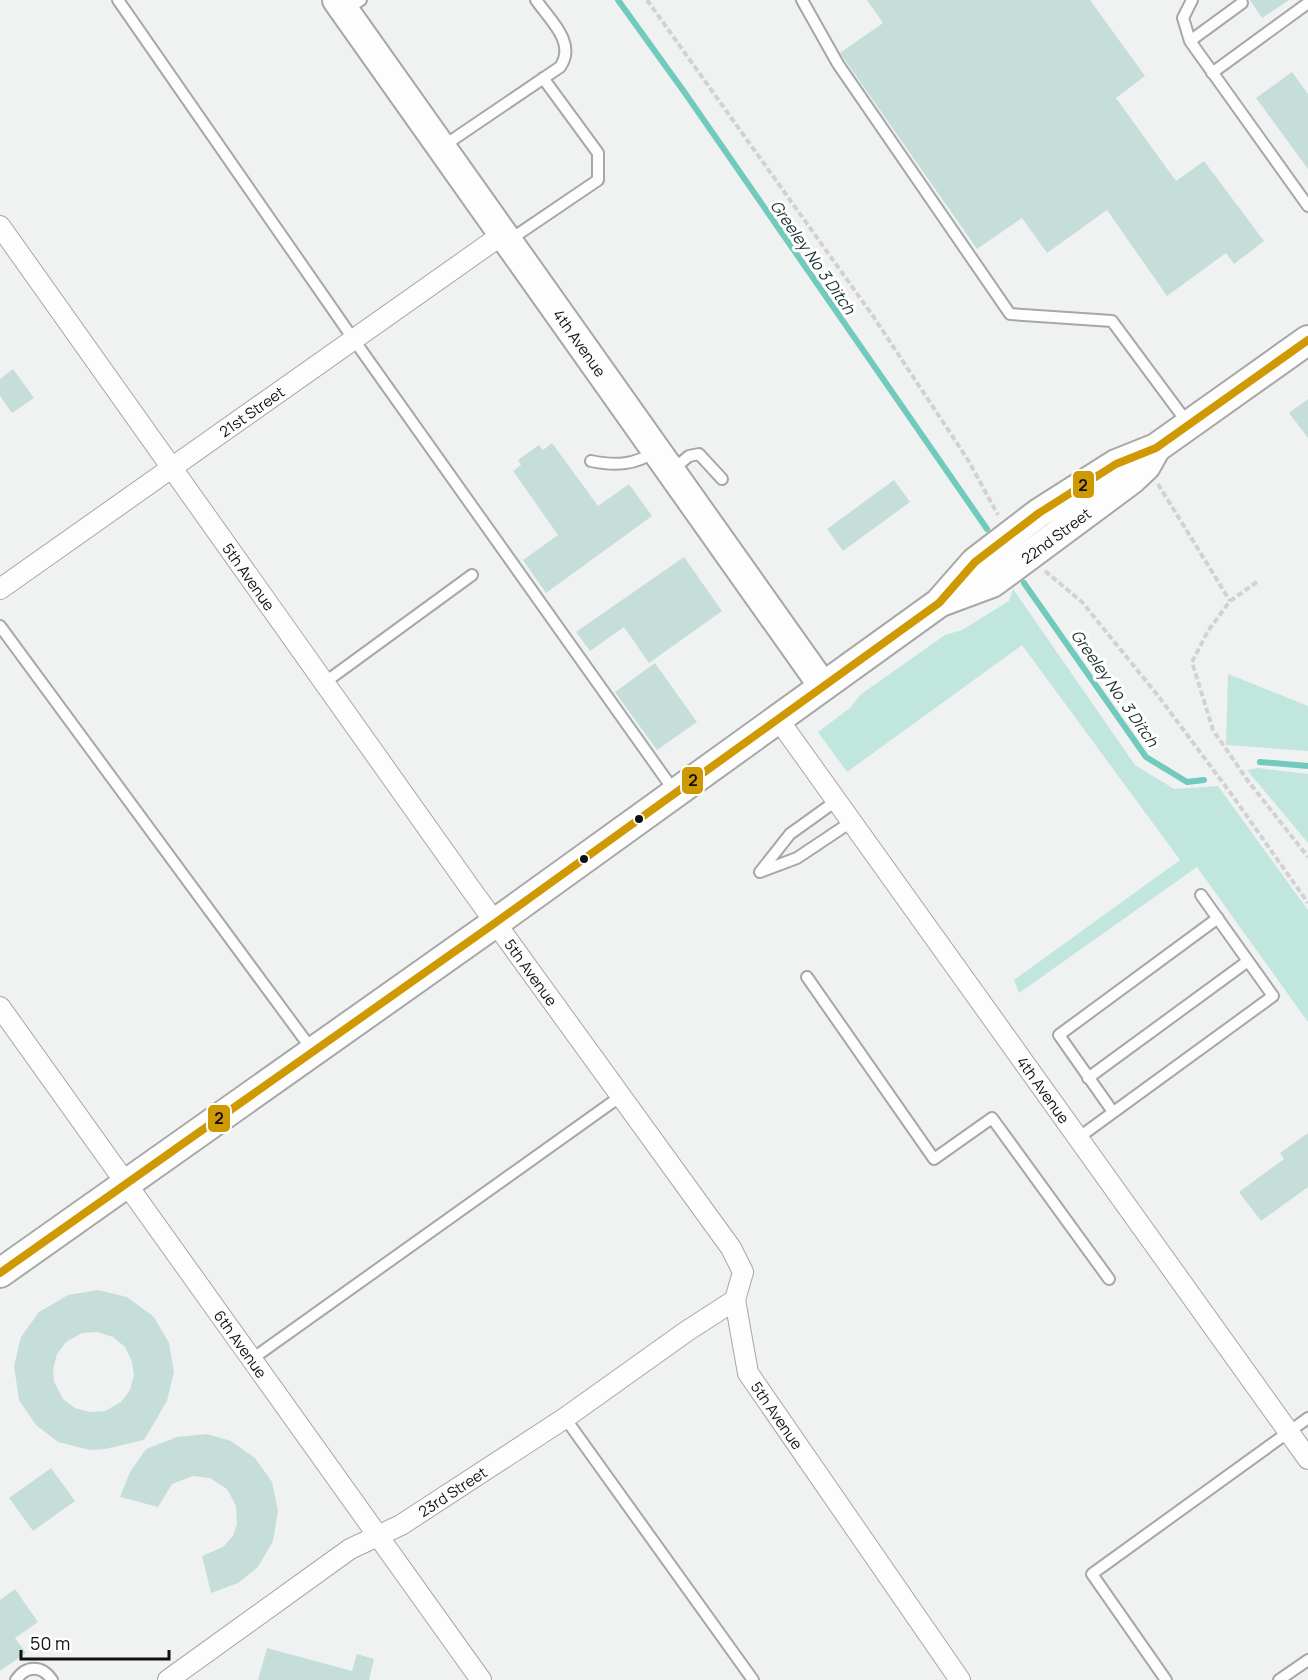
<svg xmlns="http://www.w3.org/2000/svg" width="1308" height="1680" viewBox="0 0 1308 1680" font-family="Manrope,sans-serif">
	<style>
		.green { fill: #c0e6dd }
		.lines { fill: none; stroke-linecap: round; stroke-linejoin: round }
		.stream { stroke: #71cabb; stroke-width: 6 }
		.building { fill: #c6ded9; fill-rule: evenodd }
		.lane-casing { stroke: #a6a7a7; stroke-width: 14 }
		.street-casing { stroke: #a6a7a7; stroke-width: 22 }
		.secondary-casing { stroke: #a6a7a7; stroke-width: 32 }
		.path { stroke: #d1d3d2; stroke-width: 4; stroke-dasharray: 6 3; stroke-linecap: butt }
		.lane { stroke: #fdfdfd; stroke-width: 10 }
		.street { stroke: #fdfdfd; stroke-width: 20 }
		.secondary { stroke: #fdfdfd; stroke-width: 28 }
		.bus-1-casing { stroke: #fff; stroke-width: 12 }
		.bus-1 { stroke: #cf9903; stroke-width: 8 }
		.bus-dot { fill: #101111; stroke: #fff; stroke-width: 2 }
		.labels { text-anchor: middle; dominant-baseline: central; stroke-width: 6; stroke-linejoin: round; paint-order: stroke }
		.street-label { font-size: 15px; fill: #101111; stroke: #fff }
		.water-label { font-size: 16px; font-style: italic; fill: #1e332f; stroke: #fff }
		.line-badge { stroke: #fff; stroke-width: 2 }
		.pale-badge-label { font-size: 16px; text-anchor: middle; font-weight: bold; fill: #111 }
	</style>
	<rect width="100%" height="100%" fill="#f0f2f1"/>
	<!-- green -->
	<path class="green" d="M 1013,589 L 1135,765 L 1174,789 L 1218,786 L 1308,910 L 1308,1022 L 1197,867 L 1019,993 L 1014,980 L 1180,860 L 1022,645 L 847,772 L 818,732 L 850,708 L 860,695 L 945,635 L 962,630 L 1009,601 Z
		M 1228,674 L 1308,706 L 1308,751 L 1226,745 Z
		M 1258,768 L 1308,774 L 1308,843 L 1247,770 Z"/>
	<g class="lines">
		<!-- stream -->
		<path class="stream" d="M 618,0 L 685,93 L 987,529
			M 1024,583 L 1146,757 L 1187,782 L 1204,780
			M 1260,762 L 1308,766"/>
	</g>
	<!-- building -->
	<path class="building" d="M 867,0 L 1090,0 L 1145,76 L 1116,98 L 1176,181 L 1204,161 L 1264,241 L 1234,264 L 1226,253 L 1167,296 L 1107,210 L 1047,253 L 1022,218 L 977,249 L 840,53 L 883,23 Z
		M 1250,0 L 1289,0 L 1262,18 Z
		M 1292,72 L 1308,94 L 1308,169 L 1256,98 Z
		M 13,369 L 34,398 L 12,413 L 0,396 L 0,379 Z
		M 1308,399 L 1308,438 L 1289,413 Z
		M 552,443 L 598,506 L 629,484 L 652,516 L 546,593 L 523,560 L 558,535 L 513,471 L 521,465 L 518,460 L 539,445 L 543,450 Z
		M 894,480 L 910,502 L 843,551 L 827,529 Z
		M 684,557 L 722,611 L 649,663 L 624,627 L 590,651 L 576,632 Z
		M 655,663 L 697,722 L 657,750 L 615,692 Z
		M 1308,1133 L 1308,1187 L 1261,1221 L 1239,1192 L 1284,1159 L 1280,1153 Z
		M 98,1290 L 127,1297 L 154,1317 L 169,1343 L 174,1372 L 167,1401 L 144,1440 L 105,1449 L 90,1450 L 58,1442 L 36,1425 L 19,1400 L 14,1366 L 21,1337 L 39,1312 L 68,1295 ZM 97,1332 L 113,1337 L 125,1347 L 132,1362 L 134,1375 L 130,1390 L 121,1402 L 105,1411 L 90,1412 L 75,1408 L 63,1399 L 54,1381 L 53,1369 L 57,1354 L 66,1342 L 82,1333 Z
		M 207,1434 L 231,1441 L 255,1458 L 272,1482 L 278,1511 L 273,1541 L 258,1567 L 238,1583 L 211,1593 L 202,1556 L 223,1547 L 233,1536 L 237,1524 L 236,1506 L 227,1489 L 210,1478 L 193,1476 L 172,1484 L 158,1507 L 120,1497 L 130,1472 L 146,1449 L 177,1437 Z
		M 51,1468 L 75,1501 L 33,1531 L 9,1498 Z
		M 15,1589 L 38,1622 L 15,1638 L 26,1653 L 0,1671 L 0,1600 Z
		M 267,1648 L 352,1671 L 357,1654 L 374,1659 L 369,1680 L 258,1680 Z"/>
	<g class="lines">
		<defs>
			<path id="lane" d="M 118,0 L 354,340 L 675,792
				M 802,0 L 838,64 L 1010,314 L 1112,321 L 1189,425
				M 1192,0 L 1183,18 L 1190,41 L 1308,206
				M 345,11 L 361,0
				M 1190,41 L 1242,3
				M 1212,73 L 1308,3
				M 442,147 L 560,67 C 577,43 550,20 536,0
				M 508,241 L 598,180 L 598,153 L 543,78
				M 591,461 C 616,466 635,465 656,451
				M 671,471 L 689,456 L 699,454 L 722,479
				M 0,626 L 313,1051
				M 324,683 L 472,575
				M 760,872 L 790,834 L 836,801
				M 760,872 L 797,858 L 851,822
				M 807,977 L 934,1159 L 992,1118 L 1109,1279
				M 1088,1078 L 1248,961
				M 1113,1112 L 1059,1035 L 1218,918
				M 1078,1138 L 1273,996 L 1201,895
				M 252,1359 L 621,1096
				M 565,1418 L 753,1680
				M 16,1680 C 26,1665 42,1665 52,1680
				M 1166,1680 L 1092,1574 L 1308,1418
				M 1279,1680 L 1308,1660"/>
			<g id="street">
				<path id="s1" d="M 0,226 L 473,892 L 731,1248 L 743,1272 L 735,1300 L 748,1373 L 960,1680"/>
				<path id="s2" d="M 0,589 L 503,234"/>
				<path id="s3" d="M 778,719 L 1308,1459"/>
				<path id="s4" d="M 0,1007 L 481,1680"/>
				<path id="s5" d="M 168,1680 L 350,1549 L 401,1525 L 565,1418 L 687,1331 L 735,1300"/>
			</g>
			<g id="secondary">
				<path id="s6" d="M 337,0 L 823,686"/>
				<path id="s7" d="M 941,602 L 992,583 L 1131,480 L 1146,466 L 1155,450"/>
				<path d="M 0,1273 L 495,923 L 939,603 L 975,562 L 1039,513 L 1116,464 L 1156,448 L 1308,340"/>
			</g>
		</defs>
		<!-- lane casing -->
		<use href="#lane" class="lane-casing"/>
		<!-- street casing -->
		<use href="#street" class="street-casing"/>
		<!-- secondary casing -->
		<use href="#secondary" class="secondary-casing"/>
		<!-- path -->
		<path class="path" d="M 647,0 L 873,316 L 968,460 L 998,515
			M 1158,484 L 1230,601
			M 1045,571 L 1082,602 L 1159,697 L 1232,795 L 1308,903
			M 1257,582 L 1230,601 L 1208,631 L 1192,662 L 1213,730 L 1248,781 L 1308,857"/>
		<!-- lane -->
		<use href="#lane" class="lane"/>
		<!-- street -->
		<use href="#street" class="street"/>
		<!-- secondary -->
		<use href="#secondary" class="secondary"/>
		<defs>
			<path id="bus-1" d="M 0,1273 L 495,923 L 939,603 L 975,562 L 1039,513 L 1116,464 L 1156,448 L 1308,340"/>
		</defs>
		<!-- bus-1 casing -->
		<use href="#bus-1" class="bus-1-casing"/>
		<!-- bus-1 -->
		<use href="#bus-1" class="bus-1"/>
	</g>
	<!-- markers -->
	<g class="bus-dot">
		<circle cx="639" cy="819" r="5"/>
		<circle cx="584" cy="859" r="5"/>
	</g>
	<g class="labels">
		<!-- street labels -->
		<g class="street-label">
			<text stroke="none"><textPath href="#s6" startOffset="420">4th Avenue</textPath></text>
			<text stroke="none"><textPath href="#s2" startOffset="308">21st Street</textPath></text>
			<text stroke="none"><textPath href="#s7" startOffset="134">22nd Street</textPath></text>
			<text stroke="none"><textPath href="#s1" startOffset="430">5th Avenue</textPath></text>
			<text stroke="none"><textPath href="#s1" startOffset="916">5th Avenue</textPath></text>
			<text stroke="none"><textPath href="#s3" startOffset="456">4th Avenue</textPath></text>
			<text stroke="none"><textPath href="#s4" startOffset="414">6th Avenue</textPath></text>
			<text stroke="none"><textPath href="#s1" startOffset="1438">5th Avenue</textPath></text>
			<text stroke="none"><textPath href="#s5" startOffset="342">23rd Street</textPath></text>
		</g>
		<!-- water labels -->
		<g class="water-label">
			<text transform="translate(813 257) rotate(55)">Greeley No 3 Ditch</text>
			<text transform="translate(1115 688) rotate(55)">Greeley No. 3 Ditch</text>
		</g>
	</g>
	<g class="line-badge">
		<rect x="1072" y="470" width="23" height="29" rx="6" fill="#cf9903"/>
		<rect x="681" y="766" width="23" height="29" rx="6" fill="#cf9903"/>
		<rect x="207" y="1104" width="24" height="29" rx="6" fill="#cf9903"/>
	</g>
	<g class="pale-badge-label">
		<text x="1083" y="491">2</text>
		<text x="693" y="786">2</text>
		<text x="219" y="1124">2</text>
	</g>
	<!-- scale -->
	<path d="M21 1650v9h148v-9" fill="none" stroke="#101111" stroke-width="3"/>
	<text x="30" y="1650" font-size="18" fill="#101111" stroke="#ffffff" stroke-width="4.5" paint-order="stroke">50 m</text>
</svg>
